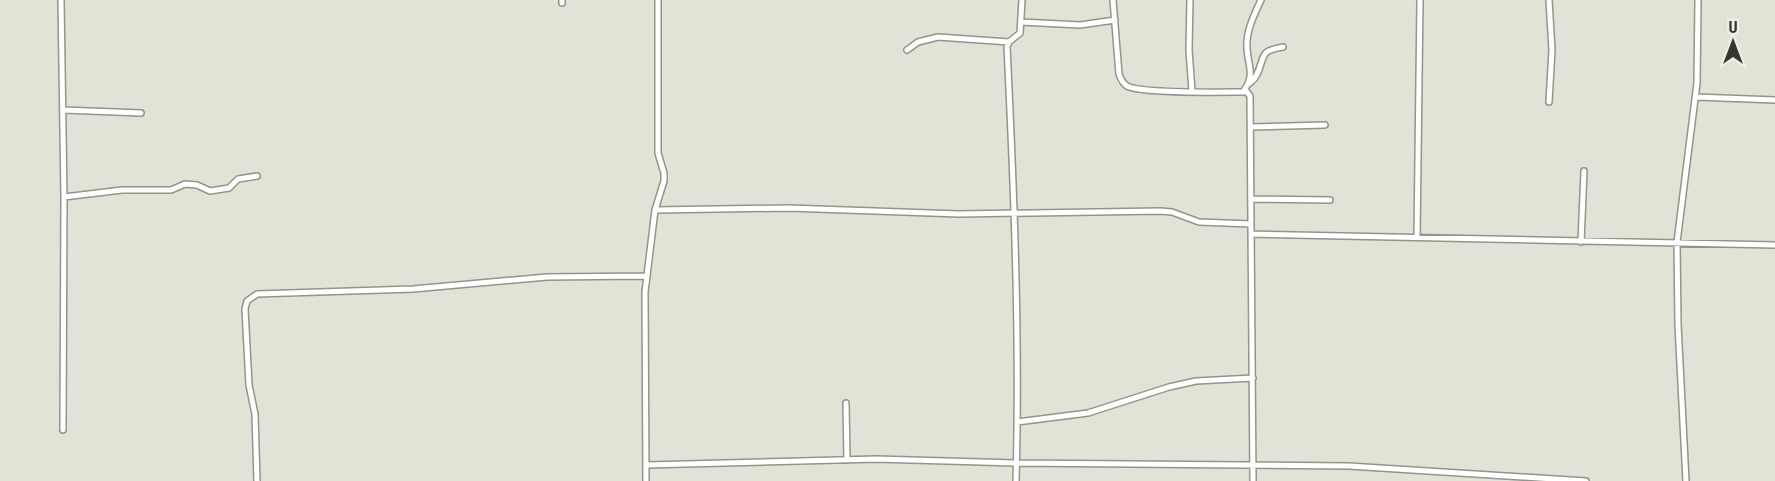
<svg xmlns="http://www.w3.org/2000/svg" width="1775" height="481" viewBox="0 0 1775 481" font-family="'Roboto Condensed',sans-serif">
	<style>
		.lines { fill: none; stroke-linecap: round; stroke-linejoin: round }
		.minor-casing { stroke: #94948a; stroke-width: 8 }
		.minor { stroke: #fff; stroke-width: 5 }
	</style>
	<rect width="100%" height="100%" fill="#e2e2d7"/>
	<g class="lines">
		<defs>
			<path id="minor" d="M 61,0 L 64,197 L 63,430
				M 1113,0 L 1119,74 C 1121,79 1122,83 1127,86 C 1142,94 1225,92 1247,92 L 1250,96 L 1253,481
				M 1190,0 L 1189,50 L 1192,91
				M 1549,0 L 1552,50 L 1549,102
				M 562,3 L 562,0
				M 1021,22 L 1080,25 L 1115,20
				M 907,50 L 918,42 L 938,37 L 1009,42
				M 1250,83 C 1262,74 1260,56 1267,52 C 1271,49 1278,48 1283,47
				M 1243,92 C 1258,72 1245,63 1247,41 C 1248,27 1255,13 1261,0
				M 1696,97 L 1775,100
				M 63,110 L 141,113
				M 1251,127 L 1325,125
				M 64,197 L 122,190 L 171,190 L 185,184 L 197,185 L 210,191 L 229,188 L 238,179 L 257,176
				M 1252,199 L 1330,200
				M 655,210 L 789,208 L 959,214 L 1160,211 L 1172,212 L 1199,222 L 1251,224
				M 1251,234 L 1775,245
				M 1417,237 L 1420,0
				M 1581,242 L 1584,171
				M 846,403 L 847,460
				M 1017,422 L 1088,413 L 1169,387 L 1196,381 L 1253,378
				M 646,465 L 876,459 L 1016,463 L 1349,466 L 1586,481
				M 257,481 L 255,414 L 249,385 L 245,309 L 247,301 L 257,294 L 413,289 L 547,277 L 646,276
				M 646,481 L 645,292 L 655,210 L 664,181 L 664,173 L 658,153 L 658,0
				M 1016,481 C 1020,336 1014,191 1007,47 L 1009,42 L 1020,33 L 1022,0
				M 1686,481 L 1678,325 L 1677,242 L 1697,83 L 1698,0"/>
		</defs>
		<!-- minor casing -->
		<use href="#minor" class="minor-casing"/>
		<!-- minor -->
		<use href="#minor" class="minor"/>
	</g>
	<!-- north arrow -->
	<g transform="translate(1733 42)" stroke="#eff0e4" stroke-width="4.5" paint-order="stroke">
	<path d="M0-4.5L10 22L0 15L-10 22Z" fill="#373732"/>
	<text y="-9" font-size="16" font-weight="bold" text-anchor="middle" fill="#373732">U</text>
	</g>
</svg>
